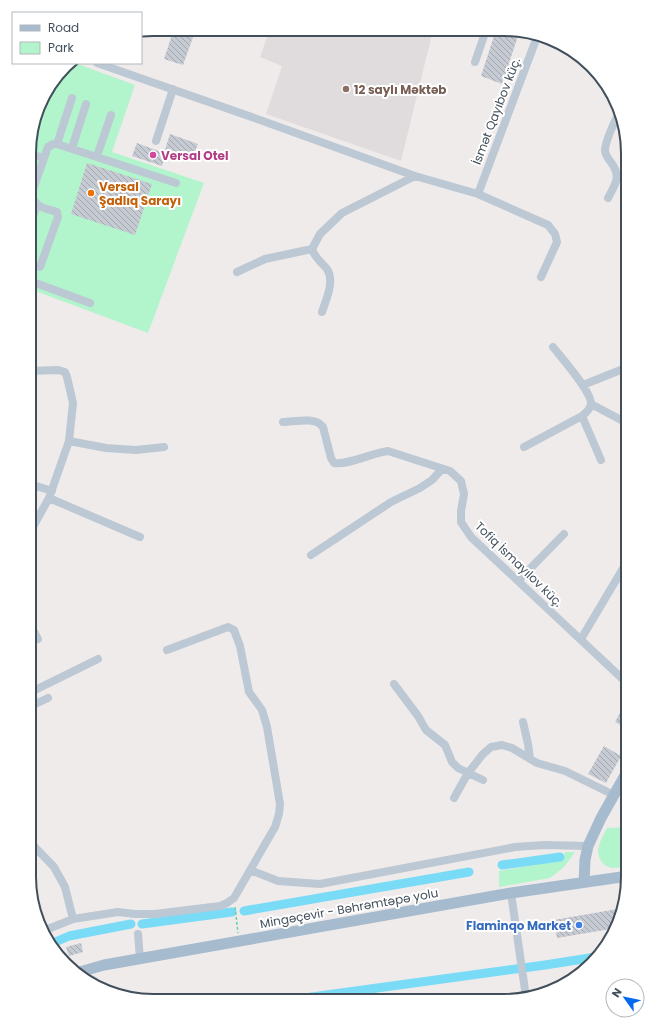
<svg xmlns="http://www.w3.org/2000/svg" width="657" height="1030" viewBox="0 0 657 1030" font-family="Poppins,sans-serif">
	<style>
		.education { fill: #e0dcdd }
		.green { fill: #b2f4cc }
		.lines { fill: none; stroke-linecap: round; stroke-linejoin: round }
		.canal { stroke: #79dbf6; stroke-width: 9 }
		.building { fill: url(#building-back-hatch) }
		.path { stroke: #66d5a0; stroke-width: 1.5; stroke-dasharray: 3 2; stroke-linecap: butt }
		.minor { stroke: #bcc8d3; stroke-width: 8 }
		.major { stroke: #a7bbcf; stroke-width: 11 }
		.education-dot { fill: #8d6e63; stroke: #fff; stroke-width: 1.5 }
		.hotel-dot { fill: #d1479c; stroke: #fff; stroke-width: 1.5 }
		.food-dot { fill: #e8710a; stroke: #fff; stroke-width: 1.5 }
		.shop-dot { fill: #3f7fe0; stroke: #fff; stroke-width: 1.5 }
		.labels { text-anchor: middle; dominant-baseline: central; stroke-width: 4; stroke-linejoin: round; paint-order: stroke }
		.education-label { font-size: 12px; font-weight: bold; fill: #785e54; stroke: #fff; text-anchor: start }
		.street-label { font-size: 12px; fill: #424f5b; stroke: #fff }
		.hotel-label { font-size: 12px; font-weight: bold; fill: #b23c85; stroke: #fff; text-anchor: start }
		.food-label { font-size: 12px; font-weight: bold; fill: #c56008; stroke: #fff; text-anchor: start }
		.shop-label { font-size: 12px; font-weight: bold; fill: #366cbe; stroke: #fff; text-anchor: end }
		.rim { fill: none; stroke: #424f5b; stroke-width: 2 }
	</style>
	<defs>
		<pattern id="building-back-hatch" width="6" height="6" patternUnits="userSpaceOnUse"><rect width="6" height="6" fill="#c6cad2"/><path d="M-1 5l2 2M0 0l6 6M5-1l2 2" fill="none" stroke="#a2a6ad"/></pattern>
	</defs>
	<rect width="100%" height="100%" fill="#efebeb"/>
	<!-- education -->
	<path class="education" d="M 270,29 L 433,30 L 401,161 L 266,114 L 282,66 L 260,57 Z"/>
	<!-- green -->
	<path class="green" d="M 69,63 L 75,63 L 135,85 L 112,152 L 204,183 L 148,333 L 30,289 L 30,137 L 42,98 Z
		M 628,827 L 628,866 C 623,867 617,868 612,868 C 601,866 596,855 599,846 C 600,840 604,834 607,828 Z
		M 565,852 L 575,852 L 564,867 L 550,878 L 499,887 L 499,871 L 563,860 Z"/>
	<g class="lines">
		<!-- canal -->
		<path class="canal" d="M 502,865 L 560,857
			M 244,911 L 469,872
			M 142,924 L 232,912
			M 53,943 L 69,936 L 131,924
			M 290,1000 L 545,965 L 596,957"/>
	</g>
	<!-- building -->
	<path class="building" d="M 174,29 L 196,29 L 183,65 L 164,59 Z
		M 496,30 L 520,30 L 502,84 L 481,76 Z
		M 170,134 L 198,144 L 192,159 L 165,150 Z
		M 137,143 L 166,154 L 162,166 L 132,156 Z
		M 87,163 L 152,184 L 135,235 L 71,214 Z
		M 623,707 L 628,710 L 628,729 L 615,722 Z
		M 604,746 L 621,756 L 606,783 L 588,774 Z
		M 623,908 L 621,917 L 616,928 L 557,938 L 554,920 Z
		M 81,943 L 83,952 L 69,956 L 66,947 Z"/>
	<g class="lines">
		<!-- path -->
		<path class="path" d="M 235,907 L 238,933"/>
		<!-- minor -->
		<path class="minor" d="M 475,62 L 486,30
			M 97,63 L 260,120 L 415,176
			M 156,141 L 173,89
			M 57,144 L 72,98
			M 72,148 L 86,104
			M 30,154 L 44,158
			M 97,156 L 111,115
			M 478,194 L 537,37
			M 608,198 C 616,183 622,176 610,161 C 607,157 605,154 605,150 C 606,138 615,121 620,111
			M 30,225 L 37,205
			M 40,267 L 58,217 L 57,212 C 45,208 36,208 31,195 L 48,147 L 53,144 L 57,144 L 176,183
			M 237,272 L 265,259 L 312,249
			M 30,281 L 90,303
			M 322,312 C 326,300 335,281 327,269 C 321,262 315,258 312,249 L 320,234 L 342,213 L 415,176 L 478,194 L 548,225 L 555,234 L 557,242 L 541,277
			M 583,385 L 628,367
			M 591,404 L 623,421 L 628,426
			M 582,416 L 601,460
			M 283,422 C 294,422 315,416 323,427 L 331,458 L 334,463 C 350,465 371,453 388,451 L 450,471 L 461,481 L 464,494 L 461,511 L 461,522 L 471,537 L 628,684
			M 69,441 L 106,448 L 136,450 L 164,447
			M 524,447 L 582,416 C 586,413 590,409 591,404 C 592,392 561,357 553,347
			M 30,484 L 52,491
			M 49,498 L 140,537
			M 29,534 L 49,498 L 69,441 L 73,403 L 67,377 L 65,372 L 58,370 L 30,371
			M 311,555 L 391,502 L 420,488 L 432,480 L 442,469
			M 518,581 L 564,534
			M 29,622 L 38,639
			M 581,639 L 628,560
			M 394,684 L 418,716 L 426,730 L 445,745 L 452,762 L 458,768 L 483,780
			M 29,693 L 98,659
			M 29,707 L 48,698
			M 523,722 L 528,744 L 530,759
			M 454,798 L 468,773 L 483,754 L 491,747 L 502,745 L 512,748 L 537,763 L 565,771 L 614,795
			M 29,841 L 54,867 L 65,887 L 73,919
			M 250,870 L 278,881 L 320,884 L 515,847 L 544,845 L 588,846
			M 511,893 L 526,997
			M 43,931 L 73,919 L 118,912 L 135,914 L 155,914 L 220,906 L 227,903 L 234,898 L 275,827 L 279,814 L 280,804 L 267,727 L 262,710 L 249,692 L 240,646 L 234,630 L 228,627 L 167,650
			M 138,934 L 140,959"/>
		<!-- major -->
		<path class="major" d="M 584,882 L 585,860 L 588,846 L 601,818 L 628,770
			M 76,973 L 104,965 L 511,893 L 628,876"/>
	</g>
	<!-- markers -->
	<circle class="education-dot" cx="346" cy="89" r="4"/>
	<circle class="hotel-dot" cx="153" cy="155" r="4"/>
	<circle class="food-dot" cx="91" cy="193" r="4"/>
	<circle class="shop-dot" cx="579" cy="925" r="4"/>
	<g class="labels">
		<!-- education labels -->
		<g class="education-label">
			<text x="354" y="89">12 saylı Məktəb</text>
		</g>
		<!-- street labels -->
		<g class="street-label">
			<text transform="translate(496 111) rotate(-69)">İsmət Qayıbov küç.</text>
			<text transform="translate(519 564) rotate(44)">Tofiq İsmayılov küç.</text>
			<text transform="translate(349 908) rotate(-10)">Mingəçevir - Bəhrəmtəpə yolu</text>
		</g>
		<!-- hotel labels -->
		<g class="hotel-label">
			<text x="161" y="155">Versal Otel</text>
		</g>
		<!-- food labels -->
		<g class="food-label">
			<text x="99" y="186">Versal<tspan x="99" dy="14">Şadlıq Sarayı</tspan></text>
		</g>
		<!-- shop labels -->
		<g class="shop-label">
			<text x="571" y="925">Flaminqo Market</text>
		</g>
	</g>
	<!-- crop -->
	<path d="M0 0H657V1030H0ZM153 36H504A117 117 0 0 1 621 153V877A117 117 0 0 1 504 994H153A117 117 0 0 1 36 877V153A117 117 0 0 1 153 36Z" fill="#fff" fill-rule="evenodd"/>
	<path class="rim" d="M153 36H504A117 117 0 0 1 621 153V877A117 117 0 0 1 504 994H153A117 117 0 0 1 36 877V153A117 117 0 0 1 153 36Z"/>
	<!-- legend -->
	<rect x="12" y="12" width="130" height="52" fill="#ffffff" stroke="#b3b9bd"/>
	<rect x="20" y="25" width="20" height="6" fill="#a7bbcf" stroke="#b3b9bd"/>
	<text x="48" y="32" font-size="12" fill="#424f5b">Road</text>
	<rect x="20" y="42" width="20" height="12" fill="#b2f4cc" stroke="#b3b9bd"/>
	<text x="48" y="52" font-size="12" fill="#424f5b">Park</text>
	<!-- north arrow -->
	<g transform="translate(625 998) rotate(303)"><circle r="19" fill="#ffffff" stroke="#b3b9bd"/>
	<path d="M0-3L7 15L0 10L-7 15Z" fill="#0369f1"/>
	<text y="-6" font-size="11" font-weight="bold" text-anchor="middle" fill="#424f5b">N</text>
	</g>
</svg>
